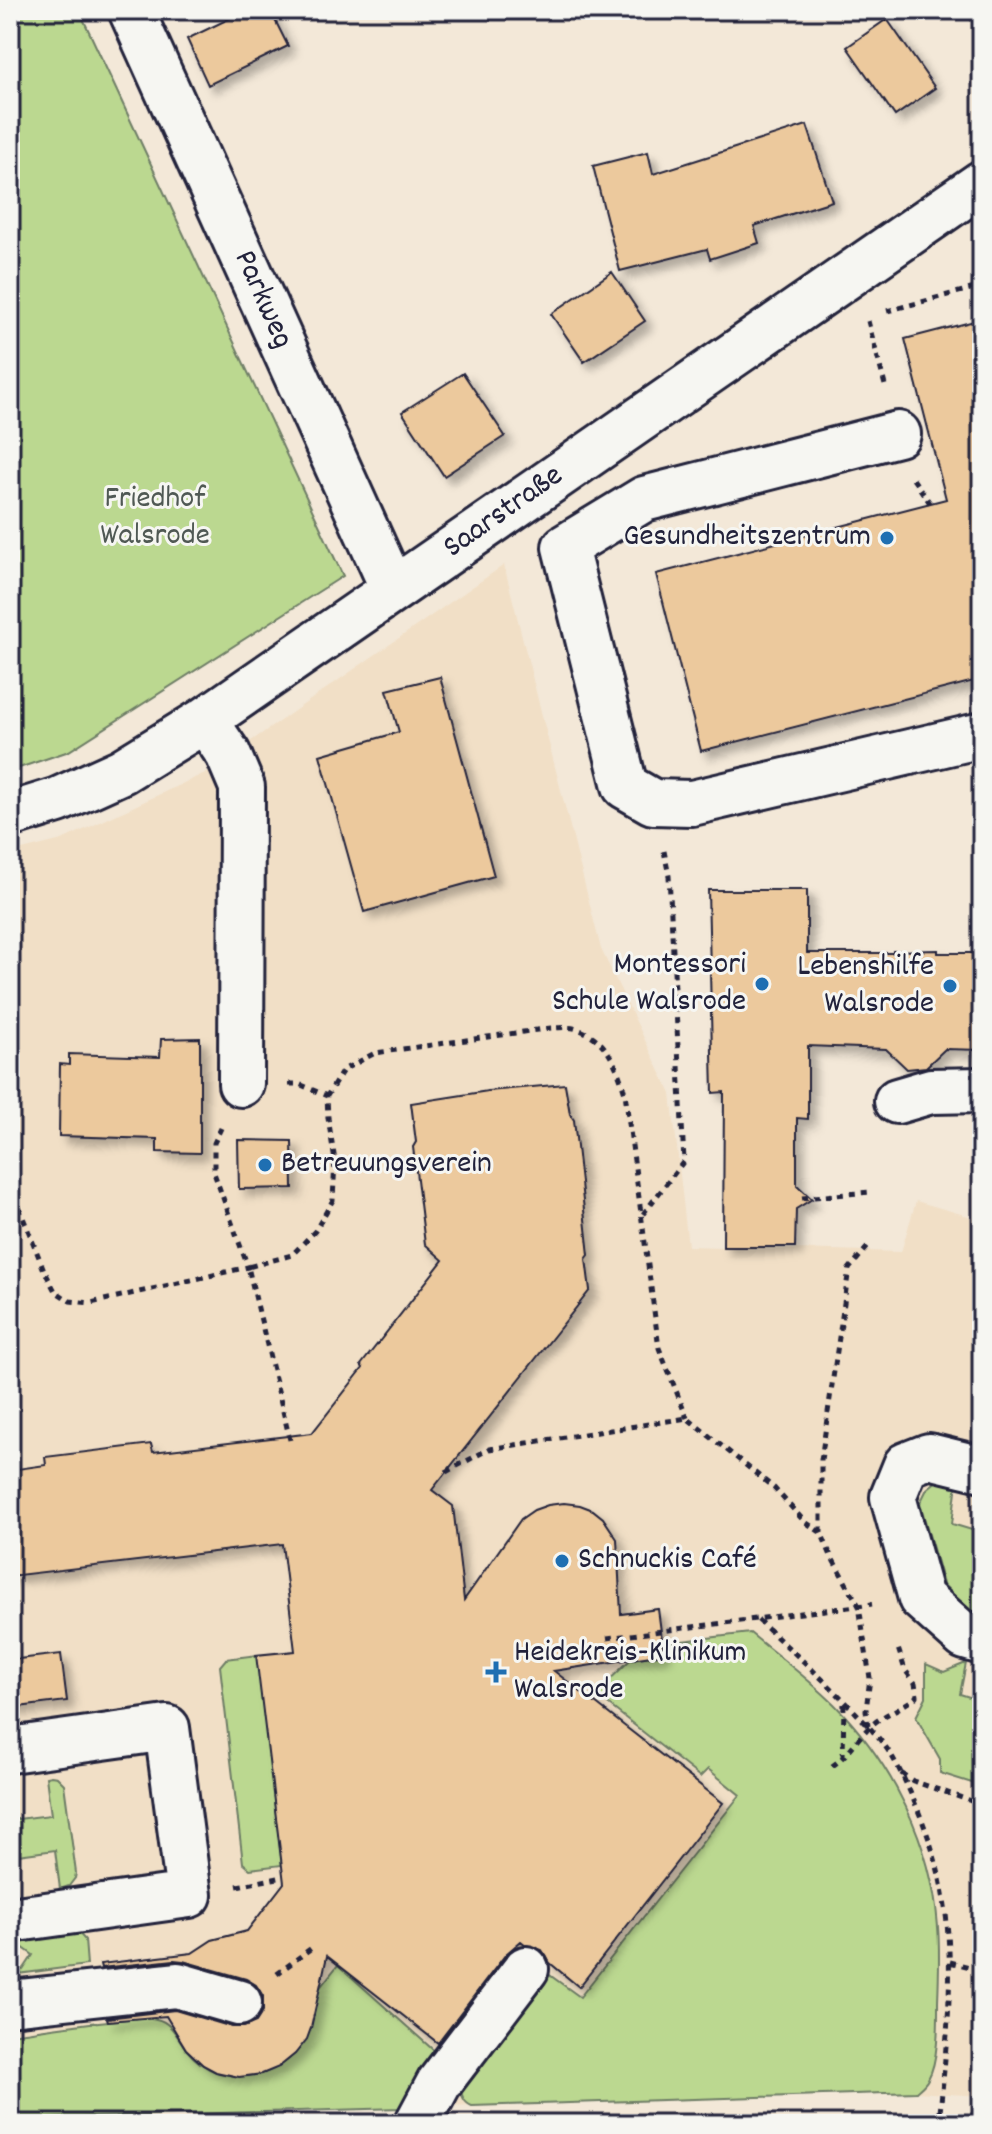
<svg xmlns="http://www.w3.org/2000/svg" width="992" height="2134" viewBox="0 0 992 2134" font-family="Dekko,sans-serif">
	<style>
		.built { fill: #f1dfc6 }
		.green { fill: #bbd890; stroke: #6e7d66; stroke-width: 2 }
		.building { fill: #ecc99d; stroke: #22223b; stroke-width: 2; filter: url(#shadow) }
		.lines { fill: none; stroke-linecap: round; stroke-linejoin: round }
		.minor-casing { stroke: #22223b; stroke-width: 50 }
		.path { stroke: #22223b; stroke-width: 5; stroke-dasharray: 6 6; stroke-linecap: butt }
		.minor { stroke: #f6f6f2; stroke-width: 44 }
		.poi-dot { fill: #1f6fb2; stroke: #f6f6f2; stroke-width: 3 }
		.labels { text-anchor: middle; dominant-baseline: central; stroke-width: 6; stroke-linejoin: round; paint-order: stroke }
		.street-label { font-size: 32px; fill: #22223b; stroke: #f6f6f2 }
		.park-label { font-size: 32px; fill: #505954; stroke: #f6f6f2 }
		.poi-label { font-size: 32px; fill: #22223b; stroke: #f6f6f2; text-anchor: end }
	</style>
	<defs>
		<filter id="shadow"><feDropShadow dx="7" dy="7" stdDeviation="4" flood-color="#0004"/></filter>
	</defs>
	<rect width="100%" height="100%" fill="#f3e8d8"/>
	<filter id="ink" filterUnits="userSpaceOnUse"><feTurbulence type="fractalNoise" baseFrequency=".0125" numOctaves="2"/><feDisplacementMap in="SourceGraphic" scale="16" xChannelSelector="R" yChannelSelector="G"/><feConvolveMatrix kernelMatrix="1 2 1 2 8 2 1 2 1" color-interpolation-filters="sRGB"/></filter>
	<g filter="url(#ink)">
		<!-- built -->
		<path class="built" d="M 504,565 L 601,949 L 671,1094 L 688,1246 L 901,1252 L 916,1201 L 982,1220 L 982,2096 L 916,2092 L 10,2119 L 10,853 L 62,840 L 205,773 Z"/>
		<!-- green -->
		<path class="green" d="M 10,10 L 79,10 L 343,576 L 69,751 L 10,771 Z
			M 939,1479 L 957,1482 L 952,1524 L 982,1533 L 982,1603 L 979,1613 L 968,1610 L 943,1584 L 920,1503 L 927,1489 Z
			M 750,1633 C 778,1656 808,1678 834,1704 C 892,1763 932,1843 938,1927 C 940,1951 939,1976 938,2001 C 938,2022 939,2060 928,2079 C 925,2085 920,2088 916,2092 L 472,2106 C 464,2103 462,2096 460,2088 L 544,1971 L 580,1997 L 740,1795 L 708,1769 L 700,1777 L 595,1694 L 631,1659 L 663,1654 L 665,1643 Z
			M 257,1655 L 282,1865 L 250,1869 L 243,1863 L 220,1666 L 226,1659 Z
			M 966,1663 L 960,1694 L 982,1701 L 982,1755 L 975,1784 L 940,1773 L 940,1759 L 916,1717 L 926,1697 L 926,1664 L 944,1672 Z
			M 51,1776 L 57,1777 L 64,1784 L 76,1873 L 75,1878 L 69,1886 L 60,1889 L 55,1850 L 10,1856 L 10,1820 L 51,1815 L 46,1777 Z
			M 77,1931 L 85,1940 L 87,1965 L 10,1975 L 10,1961 L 23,1970 L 33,1955 L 15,1942 L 17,1938 Z
			M 338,1965 L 440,2056 L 401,2108 L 10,2119 L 10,2034 C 46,2029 83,2023 119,2020 C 131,2019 144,2016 156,2019 C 171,2022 177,2036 185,2048 C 194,2059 206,2069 219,2073 C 272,2088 318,2049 314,1995 Z"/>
		<!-- building -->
		<path class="building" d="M 247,10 L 270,10 L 288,46 L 208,85 L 187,39 Z
			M 887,19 L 935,88 L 895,116 L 847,47 Z
			M 807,125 L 832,201 L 754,226 L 759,243 L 710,259 L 707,249 L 620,271 L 593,166 L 648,152 L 653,174 Z
			M 612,272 L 645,321 L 584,362 L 551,314 Z
			M 982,319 L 982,679 L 701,751 L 656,574 L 946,499 L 905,339 Z
			M 463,373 L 505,436 L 444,476 L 402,412 Z
			M 440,677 L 494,876 L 364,912 L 320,755 L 399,732 L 387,690 Z
			M 708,890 L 807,890 L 807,953 L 893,953 L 893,951 L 938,950 L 938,953 L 982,953 L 982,1050 L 945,1049 L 926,1067 L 907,1069 L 886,1049 L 808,1046 L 808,1119 L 797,1118 L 797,1185 L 812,1199 L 796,1209 L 795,1247 L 723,1247 L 724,1092 L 713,1093 Z
			M 200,1038 L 200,1153 L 157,1152 L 157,1139 L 59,1136 L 60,1064 L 69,1065 L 69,1054 L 160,1057 L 161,1039 Z
			M 565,1084 L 570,1114 L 574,1120 L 589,1255 L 586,1259 L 590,1290 L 432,1490 L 453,1506 L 464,1600 L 521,1519 L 534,1510 L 548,1505 L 564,1503 L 580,1505 L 593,1510 L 603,1518 L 617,1539 L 621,1614 L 658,1609 L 664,1654 L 554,1671 L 723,1803 L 579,1987 L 550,1963 L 542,1950 L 526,1945 L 521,1941 L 506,1954 L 438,2043 L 327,1956 L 311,2028 L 307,2039 L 295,2054 L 279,2067 L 262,2074 L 239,2077 L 216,2072 L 203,2065 L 186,2049 L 166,2016 L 108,2021 L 107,2018 L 175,2010 L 232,2027 L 244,2027 L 256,2022 L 263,2011 L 263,1996 L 256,1985 L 246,1979 L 183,1961 L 174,1960 L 101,1968 L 100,1964 L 192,1953 L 212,1940 L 247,1931 L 284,1883 L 256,1655 L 295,1651 L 282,1544 L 10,1576 L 10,1470 L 46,1465 L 45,1457 L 151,1444 L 153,1452 L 312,1433 L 363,1368 L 361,1365 L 443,1260 L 425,1244 L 413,1147 L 416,1142 L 411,1103 L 488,1091 Z
			M 238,1140 L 292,1141 L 293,1188 L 239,1189 Z
			M 61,1654 L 67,1701 L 10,1708 L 10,1660 Z"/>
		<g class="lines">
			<defs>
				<path id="minor" d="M 131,10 L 393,589
					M 898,434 L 644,499 L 565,547 L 625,786 L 653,802 L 692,803 L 982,735
					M 205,720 L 228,754 L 242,787 L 241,1084
					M 10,815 L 58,800 L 122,771 L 205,720 L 982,183
					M 897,1101 L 931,1091 L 982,1090
					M 982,1469 L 929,1456 L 906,1465 L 893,1497 L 921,1598 L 965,1637 L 982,1642
					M 10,1750 L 167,1728 L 189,1895 L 10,1920
					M 10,2003 L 177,1985 L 239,2003
					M 417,2124 L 439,2083 L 526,1969"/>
			</defs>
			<!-- minor casing -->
			<use href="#minor" class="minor-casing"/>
			<!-- path -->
			<path class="path" d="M 887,311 L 982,286
				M 868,321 L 886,389
				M 913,479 L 930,503
				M 289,1084 L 299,1084 L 327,1096
				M 10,1185 L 44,1270 L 55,1291 L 70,1301 L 91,1303 L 248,1267 L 214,1173 L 214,1143 L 222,1126
				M 802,1198 L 870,1192
				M 643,1214 L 684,1161 L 669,876 L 664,851
				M 290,1440 L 248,1267 L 292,1255 L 315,1231 L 333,1200 L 335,1161 L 328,1118 L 327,1096 L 343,1070 L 375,1053 L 551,1028 C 560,1028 570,1026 577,1029 C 607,1038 617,1066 625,1093 L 659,1348 L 687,1418
				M 446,1472 L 489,1449 L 687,1418 L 774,1488 L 804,1521 L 820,1532
				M 758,1620 C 792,1651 827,1682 859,1716 C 871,1729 884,1743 893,1758 C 902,1774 910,1791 917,1808 C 964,1917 949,2010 939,2124
				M 607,1638 L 872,1604
				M 868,1726 L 866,1710 L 870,1678 L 859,1606 L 831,1556 L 821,1532 L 821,1460 L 849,1269 L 871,1243
				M 843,1758 L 844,1701
				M 832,1766 C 849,1755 857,1737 873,1724 C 886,1713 903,1708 917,1696 L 915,1683 L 905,1670 L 897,1645
				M 901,1773 L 913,1781 L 977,1803 L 982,1808
				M 237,1886 L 283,1877
				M 950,1962 L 982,1970
				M 277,1974 L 314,1946"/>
			<!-- minor -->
			<use href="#minor" class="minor"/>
		</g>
	</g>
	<!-- markers -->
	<g class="poi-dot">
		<circle cx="887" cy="538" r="8"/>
		<circle cx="762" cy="984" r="8"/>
		<circle cx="950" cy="986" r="8"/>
		<circle cx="265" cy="1165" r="8"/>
		<circle cx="562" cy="1561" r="8"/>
		<path d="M492 1660h8v8h8v8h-8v8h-8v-8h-8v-8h8z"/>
	</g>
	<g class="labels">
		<!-- street labels -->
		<g class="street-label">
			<text transform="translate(262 300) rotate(66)">Parkweg</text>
			<text transform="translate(504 513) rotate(-35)">Saarstraße</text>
		</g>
		<!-- park labels -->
		<g class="park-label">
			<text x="155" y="500">Friedhof<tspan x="155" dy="37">Walsrode</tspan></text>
		</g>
		<!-- poi labels -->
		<g class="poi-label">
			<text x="871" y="538">Gesundheitszentrum</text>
			<text x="746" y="966">Montessori<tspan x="746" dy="37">Schule Walsrode</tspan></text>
			<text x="934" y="968">Lebenshilfe<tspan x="934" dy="37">Walsrode</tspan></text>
			<text x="281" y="1165" text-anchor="start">Betreuungsverein</text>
			<text x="578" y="1561" text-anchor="start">Schnuckis Café</text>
			<text x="514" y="1654" text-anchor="start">Heidekreis-Klinikum<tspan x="514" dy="37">Walsrode</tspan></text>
		</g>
	</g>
	<!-- margin -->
	<rect width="992" height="2134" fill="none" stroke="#f6f6f2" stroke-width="40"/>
	<rect x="20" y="20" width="952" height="2094" fill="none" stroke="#22223b" stroke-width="3" filter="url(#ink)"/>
</svg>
